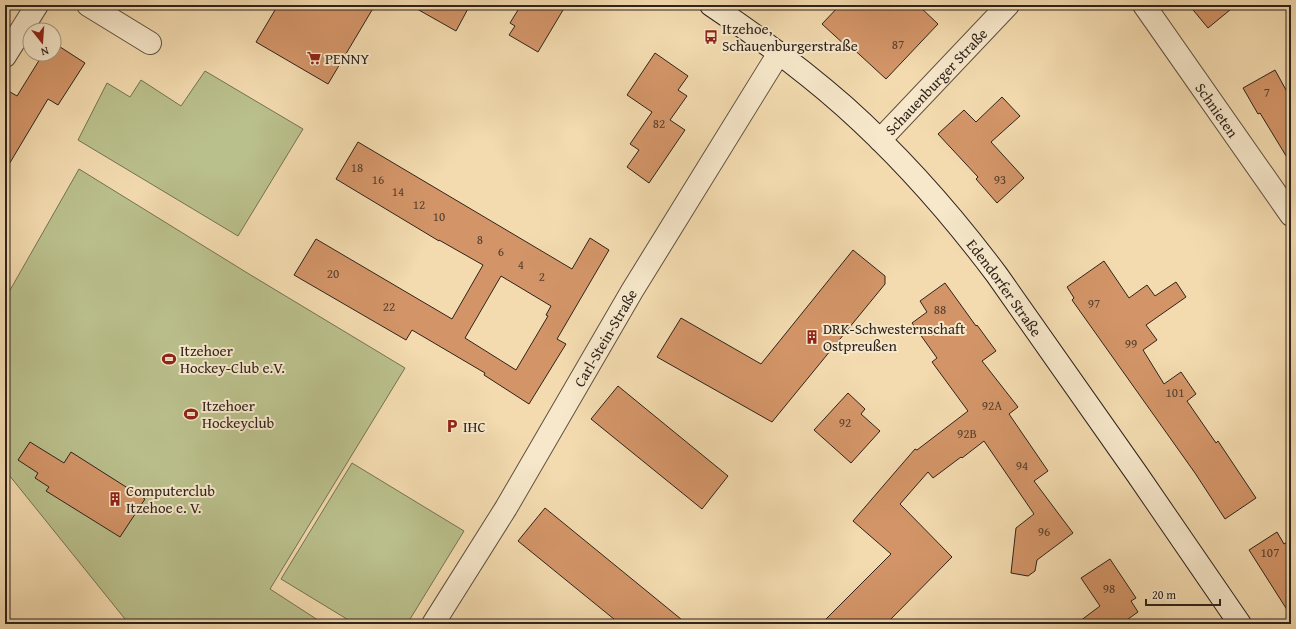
<svg xmlns="http://www.w3.org/2000/svg" width="1296" height="629" viewBox="0 0 1296 629" font-family="'Gentium Book Plus',serif">
	<style>
		.green { fill: #bac08c; stroke: #747254 }
		.building { fill: #d39568; stroke: #2f231c; fill-rule: evenodd }
		.lines { fill: none; stroke-linecap: round; stroke-linejoin: round }
		.street-casing { stroke: #605141; stroke-width: 24 }
		.secondary-casing { stroke: #2f231c; stroke-width: 24 }
		.street { stroke: #f7e8cb; stroke-width: 22 }
		.secondary { stroke: #f7e8cb; stroke-width: 22 }
		.labels { text-anchor: middle; dominant-baseline: central; stroke-width: 4; stroke-linejoin: round; paint-order: stroke }
		.number-label { font-size: 13px; fill: #58402f }
		.poi-label { font-size: 15px; fill: #2f231c; stroke: #f7e8cb; text-anchor: start }
		.street-label { font-size: 15px; fill: #2f231c; stroke: #f7e8cb }
	</style>
	<rect width="100%" height="100%" fill="#f3dbaf"/>
	<filter id="stains"><feTurbulence type="fractalNoise" baseFrequency=".005" numOctaves="4"/><feColorMatrix values="0 0 0 0 .2 0 0 0 0 .09 0 0 0 0 .02 0 0 0 .5 -.17"/></filter>
	<radialGradient id="worn" r=".72"><stop offset=".6" stop-color="#630" stop-opacity="0"/><stop offset="1" stop-color="#630" stop-opacity=".3"/></radialGradient>
	<!-- green -->
	<path class="green" d="M 205,71 L 303,129 L 238,236 L 78,140 L 107,83 L 130,97 L 141,80 L 181,106 Z
		M 79,169 L 249,274 L 405,368 L 270,589 L 324,624 L 129,624 L 5,470 L 5,299 Z
		M 352,463 L 464,531 L 407,624 L 355,624 L 281,579 Z"/>
	<!-- building -->
	<path class="building" d="M 278,5 L 375,5 L 328,84 L 256,42 Z
		M 410,5 L 470,5 L 456,31 Z
		M 521,5 L 566,5 L 538,52 L 509,35 L 515,26 L 510,23 Z
		M 840,5 L 918,5 L 938,24 L 886,79 L 848,44 L 846,46 L 822,24 Z
		M 1189,5 L 1236,5 L 1208,28 Z
		M 54,43 L 85,63 L 58,105 L 48,99 L 5,171 L 5,89 L 17,96 L 43,54 L 54,54 Z
		M 655,53 L 688,76 L 678,90 L 687,96 L 670,120 L 685,130 L 649,183 L 627,167 L 639,150 L 630,144 L 652,112 L 627,95 Z
		M 1275,70 L 1291,99 L 1291,164 L 1260,113 L 1258,114 L 1243,88 Z
		M 1002,97 L 1020,116 L 991,142 L 1024,178 L 997,203 L 976,179 L 978,177 L 938,134 L 964,110 L 976,122 Z
		M 358,142 L 572,269 L 590,238 L 609,250 L 557,339 L 566,344 L 529,404 L 484,375 L 485,373 L 412,330 L 406,340 L 294,275 L 316,239 L 452,319 L 483,265 L 439,240 L 439,241 L 336,179 ZM 501,276 L 551,306 L 546,315 L 548,316 L 516,370 L 465,338 Z
		M 853,250 L 885,276 L 885,284 L 772,422 L 657,357 L 681,318 L 761,364 Z
		M 1104,261 L 1129,298 L 1147,285 L 1155,296 L 1176,282 L 1186,297 L 1146,325 L 1157,340 L 1143,350 L 1164,384 L 1181,372 L 1196,394 L 1187,401 L 1216,443 L 1218,441 L 1256,498 L 1225,519 L 1195,473 L 1072,300 L 1074,298 L 1067,287 Z
		M 945,283 L 976,326 L 977,325 L 996,351 L 982,361 L 1018,407 L 1009,414 L 1048,471 L 1034,481 L 1073,533 L 1037,560 L 1035,571 L 1028,576 L 1011,573 L 1016,528 L 1034,514 L 984,441 L 962,458 L 961,457 L 933,478 L 928,472 L 900,504 L 952,557 L 886,624 L 821,624 L 891,554 L 853,521 L 915,449 L 917,450 L 968,411 L 932,362 L 937,358 L 912,323 L 927,312 L 920,301 Z
		M 618,386 L 728,476 L 702,509 L 591,419 Z
		M 848,393 L 865,409 L 861,414 L 880,431 L 851,463 L 814,430 Z
		M 30,442 L 64,463 L 71,452 L 145,499 L 120,537 L 46,491 L 49,487 L 35,478 L 38,473 L 18,460 Z
		M 545,508 L 687,624 L 620,624 L 518,541 Z
		M 1277,532 L 1284,544 L 1291,540 L 1291,616 L 1249,550 Z
		M 1110,559 L 1136,598 L 1131,601 L 1138,612 L 1121,624 L 1076,624 L 1100,606 L 1081,578 Z"/>
	<g class="lines">
		<defs>
			<g id="street">
				<path d="M 88,5 L 150,43"/>
				<path id="s1" d="M 1144,5 L 1291,215"/>
				<path d="M 5,56 L 37,5"/>
				<path id="s2" d="M 880,140 L 1008,5"/>
				<path id="s3" d="M 433,624 L 506,508 L 632,291 L 779,53"/>
			</g>
			<g id="secondary">
				<path id="s4" d="M 711,5 C 757,36 802,69 844,106 C 900,156 952,215 997,275 L 1137,474 L 1240,624"/>
			</g>
		</defs>
		<!-- street casing -->
		<use href="#street" class="street-casing"/>
		<!-- secondary casing -->
		<use href="#secondary" class="secondary-casing"/>
		<!-- street -->
		<use href="#street" class="street"/>
		<!-- secondary -->
		<use href="#secondary" class="secondary"/>
	</g>
	<!-- icons -->
	<defs>
		<symbol id="bus-bare" viewBox="-9 -9 18 18"><path d="M-5-6H5V4H4V6H2V4H-2V6H-4V4H-5ZM-3.5-4V0h7V-4ZM-3.5 1.2v1.5H-2V1.2ZM2 1.2v1.5H3.5V1.2Z" fill="#8f2418" stroke="#f7e8cb" stroke-width="2.5" paint-order="stroke"/></symbol>
		<symbol id="supermarket-bare" viewBox="-9 -9 18 18"><path d="M-6-5.5h2.5l.6 2H6L4.5 2H-2.5L-4.4-4H-6ZM-1.5 3.2a1.3 1.3 0 1 0 .1 0ZM3 3.2a1.3 1.3 0 1 0 .1 0Z" fill="#8f2418" stroke="#f7e8cb" stroke-width="2.5" paint-order="stroke"/></symbol>
		<symbol id="building-bare" viewBox="-9 -9 18 18"><path d="M-4-6H4V6H1V3H-1V6H-4ZM-2.5-4.3h1.7v1.8h-1.7ZM.8-4.3h1.7v1.8H.8ZM-2.5-1h1.7V.8h-1.7ZM.8-1h1.7V.8H.8Z" fill="#8f2418" stroke="#f7e8cb" stroke-width="2.5" paint-order="stroke"/></symbol>
		<symbol id="stadium-bare" viewBox="-9 -9 18 18"><path d="M0-5a6.5 5 0 1 0 0 10a6.5 5 0 1 0 0-10ZM-3.5-1.8h7v3.6h-7Z" fill="#8f2418" stroke="#f7e8cb" stroke-width="2.5" paint-order="stroke"/></symbol>
		<symbol id="parking-bare" viewBox="-9 -9 18 18"><path d="M-3.5-5.5H1a3.5 3.5 0 0 1 0 7H-1V5.5H-3.5ZM-1-3.4V-.6H.8a1.4 1.4 0 0 0 0-2.8Z" fill="#8f2418" stroke="#f7e8cb" stroke-width="2.5" paint-order="stroke"/></symbol>
	</defs>
	<g fill-rule="evenodd">
		<use href="#bus-bare" x="701" y="27" width="20" height="20"/>
		<use href="#supermarket-bare" x="304" y="48" width="20" height="20"/>
		<use href="#building-bare" x="802" y="327" width="20" height="20"/>
		<use href="#stadium-bare" x="159" y="349" width="20" height="20"/>
		<use href="#stadium-bare" x="181" y="404" width="20" height="20"/>
		<use href="#parking-bare" x="442" y="416" width="20" height="20"/>
		<use href="#building-bare" x="105" y="489" width="20" height="20"/>
	</g>
	<g class="labels">
		<!-- number labels -->
		<g class="number-label">
			<text x="898" y="44">87</text>
			<text x="1267" y="92">7</text>
			<text x="659" y="123">82</text>
			<text x="357" y="167">18</text>
			<text x="378" y="179">16</text>
			<text x="1000" y="179">93</text>
			<text x="398" y="191">14</text>
			<text x="419" y="204">12</text>
			<text x="439" y="216">10</text>
			<text x="480" y="239">8</text>
			<text x="501" y="251">6</text>
			<text x="521" y="264">4</text>
			<text x="333" y="273">20</text>
			<text x="542" y="276">2</text>
			<text x="1094" y="303">97</text>
			<text x="389" y="306">22</text>
			<text x="940" y="309">88</text>
			<text x="1131" y="343">99</text>
			<text x="1175" y="392">101</text>
			<text x="992" y="405">92A</text>
			<text x="845" y="422">92</text>
			<text x="967" y="433">92B</text>
			<text x="1022" y="465">94</text>
			<text x="1044" y="531">96</text>
			<text x="1270" y="552">107</text>
			<text x="1109" y="588">98</text>
		</g>
		<!-- poi labels -->
		<g class="poi-label">
			<text x="722" y="28">Itzehoe,<tspan x="722" dy="17">Schauenburgerstraße</tspan></text>
			<text x="325" y="58">PENNY</text>
			<text x="823" y="328">DRK-Schwesternschaft<tspan x="823" dy="17">Ostpreußen</tspan></text>
			<text x="180" y="350">Itzehoer<tspan x="180" dy="17">Hockey-Club e.V.</tspan></text>
			<text x="202" y="405">Itzehoer<tspan x="202" dy="17">Hockeyclub</tspan></text>
			<text x="463" y="426">IHC</text>
			<text x="126" y="490">Computerclub<tspan x="126" dy="17">Itzehoe e. V.</tspan></text>
		</g>
		<!-- street labels -->
		<g class="street-label">
			<text stroke="none"><textPath href="#s2" startOffset="81">Schauenburger Straße</textPath></text>
			<text stroke="none"><textPath href="#s1" startOffset="128">Schnieten</textPath></text>
			<text stroke="none"><textPath href="#s4" startOffset="410">Edendorfer Straße</textPath></text>
			<text stroke="none"><textPath href="#s3" startOffset="334">Carl-Stein-Straße</textPath></text>
		</g>
	</g>
	<!-- margin -->
	<rect width="1296" height="629" fill="none" stroke="#f3dbaf" stroke-width="20"/>
	<rect x="6" y="6" width="1284" height="617" fill="none" stroke="#2f231c" stroke-width="2"/>
	<rect x="10" y="10" width="1276" height="609" fill="none" stroke="#2f231c"/>
	<!-- north arrow -->
	<g transform="translate(42 42) rotate(163)"><circle r="19" fill="#f7e8cb" stroke="#a79985"/>
	<path d="M0-3L7 15L0 10L-7 15Z" fill="#8f2418"/>
	<text y="-6" font-size="11" font-weight="bold" text-anchor="middle" fill="#2f231c">N</text>
	</g>
	<!-- scale -->
	<path d="M1146 599v6h74v-6" fill="none" stroke="#2f231c" stroke-width="2"/>
	<text x="1152" y="599" font-size="12" fill="#2f231c" stroke="#f7e8cb" stroke-width="3" paint-order="stroke">20 m</text>
	<rect width="100%" height="100%" filter="url(#stains)"/>
	<rect width="100%" height="100%" fill="url(#worn)"/>
</svg>
